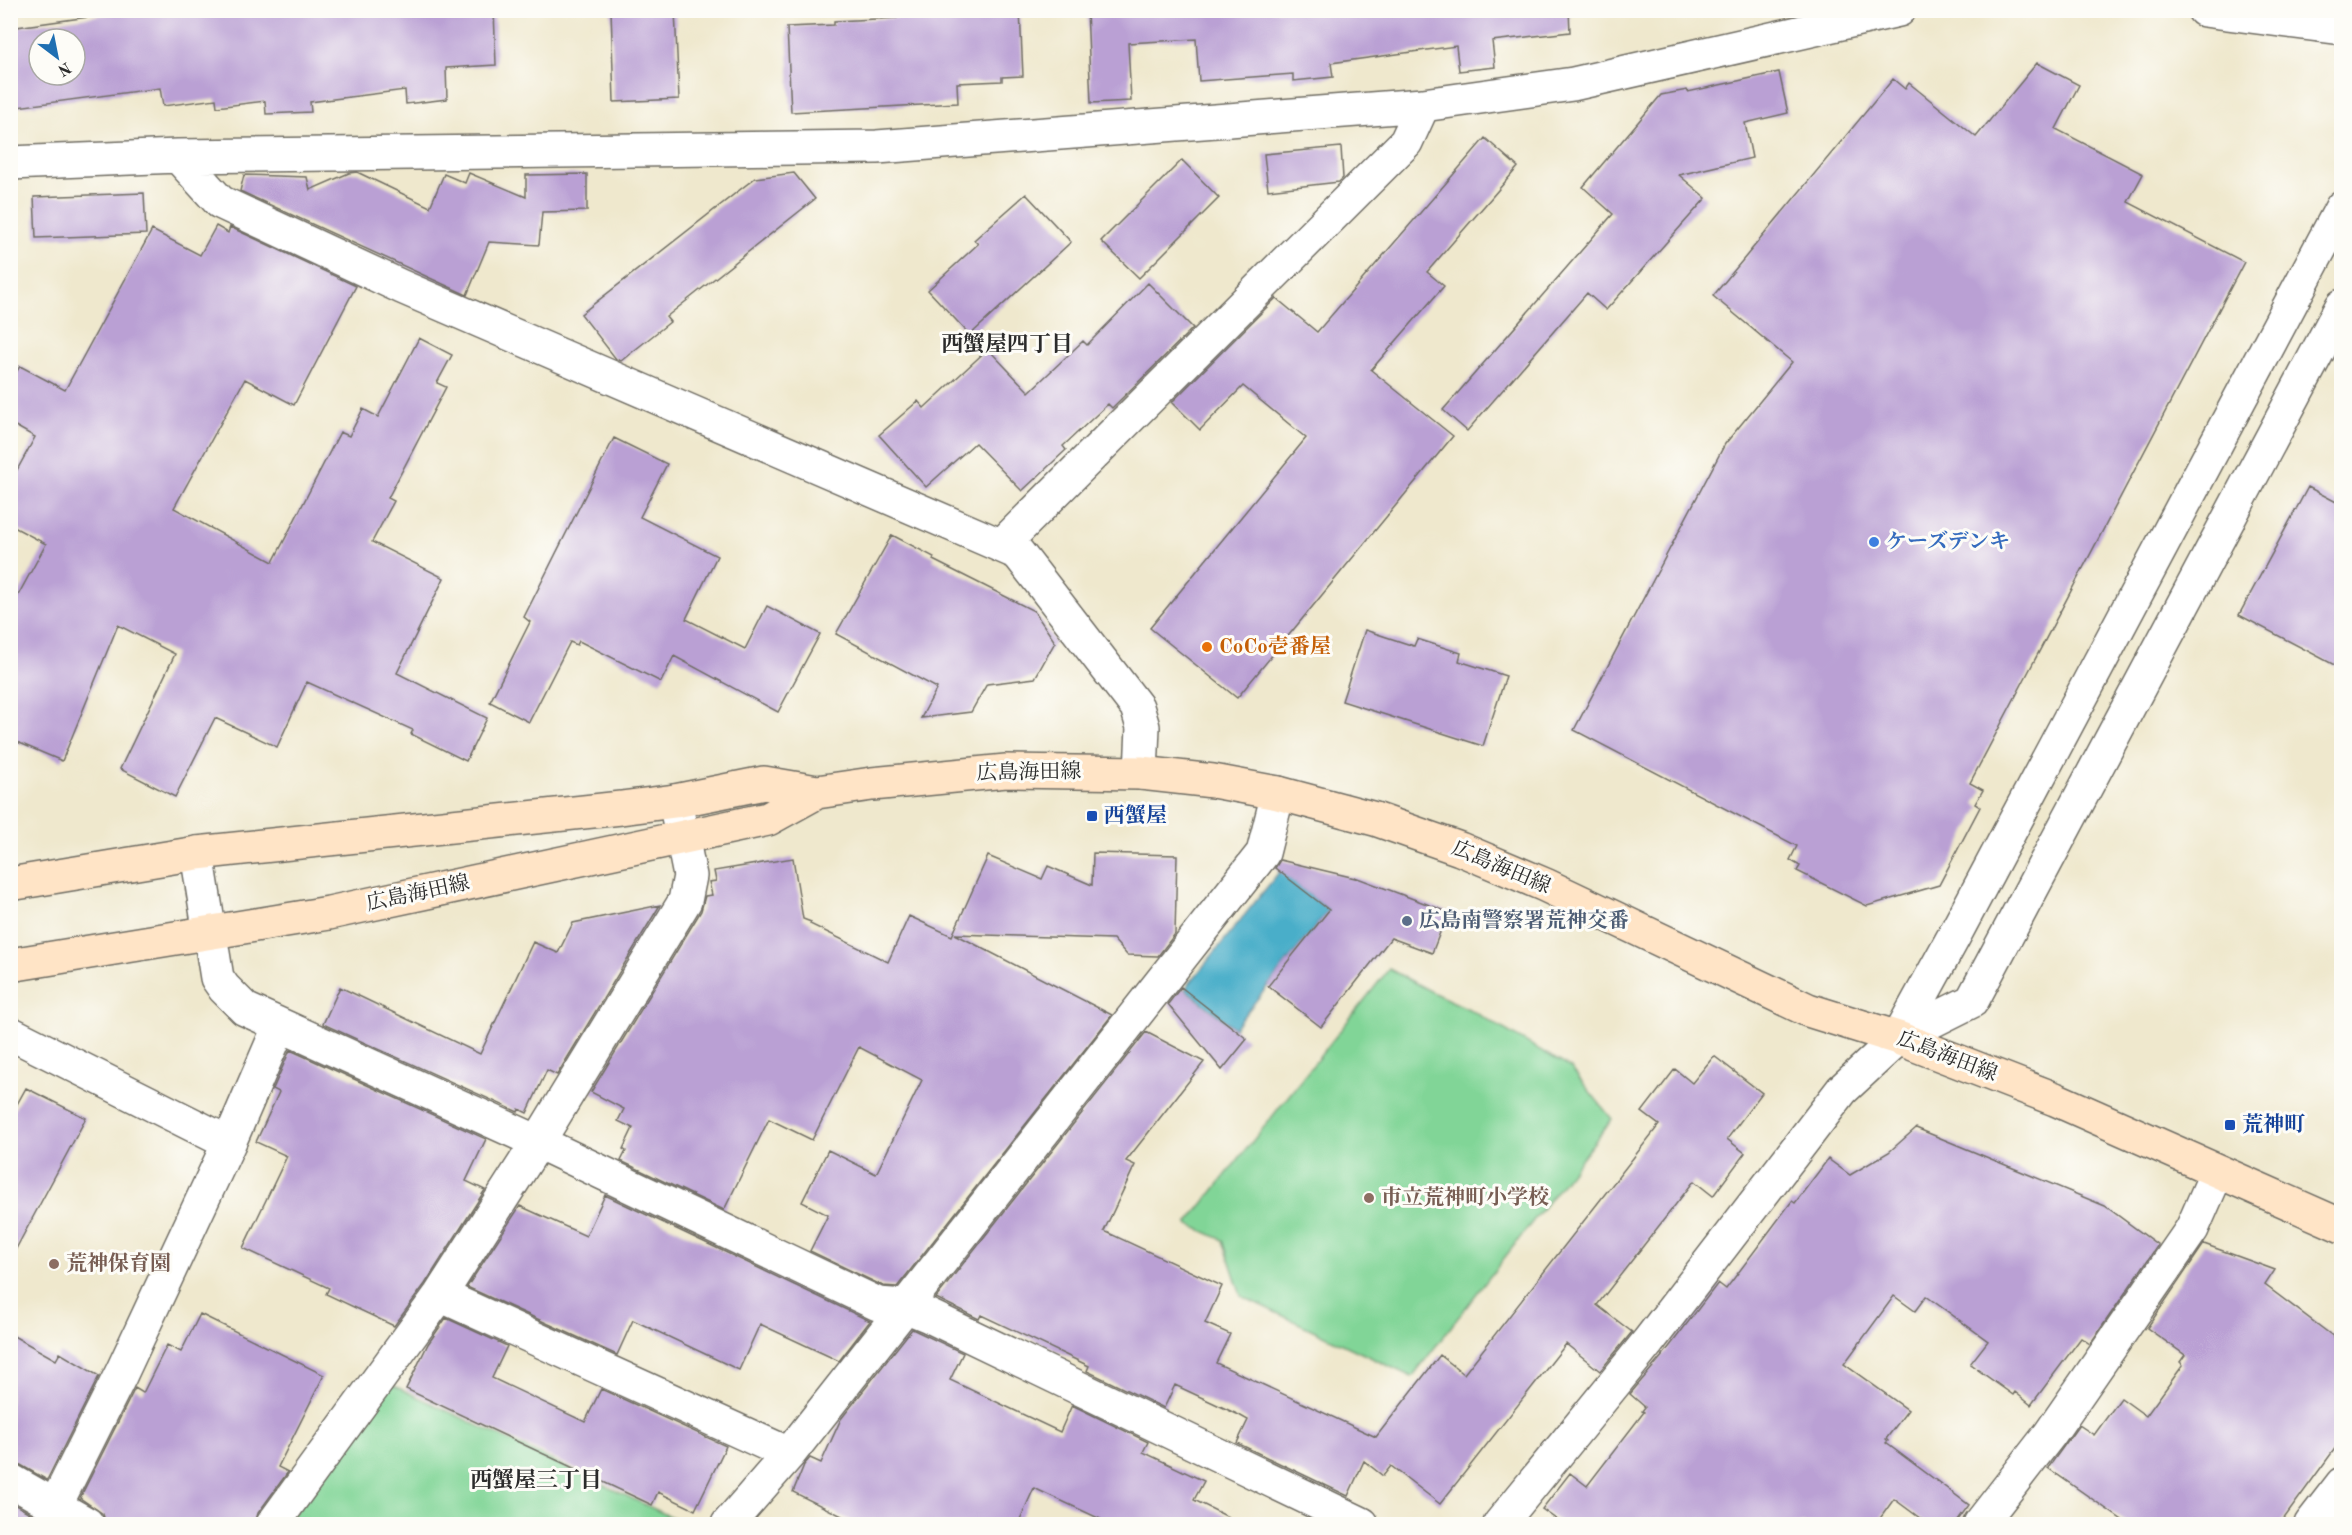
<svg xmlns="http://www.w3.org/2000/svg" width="2352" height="1535" viewBox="0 0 2352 1535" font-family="'Old Standard TT','Noto Serif JP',serif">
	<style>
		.green { fill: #81d597; stroke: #568061; stroke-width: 1.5 }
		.water { fill: #49aec9; stroke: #3a6c7a; stroke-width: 1.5 }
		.building { fill: #baa0d4; fill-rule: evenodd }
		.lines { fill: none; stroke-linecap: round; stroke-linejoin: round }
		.minor-casing { stroke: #706d64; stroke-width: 36 }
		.tertiary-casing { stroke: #706d64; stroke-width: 36 }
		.secondary-casing { stroke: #706d64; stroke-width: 36 }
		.minor { stroke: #fff; stroke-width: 33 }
		.tertiary { stroke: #fff; stroke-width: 33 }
		.secondary { stroke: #ffe4c6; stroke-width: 33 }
		.shop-dot { fill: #3f7fe0; stroke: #fdfcf7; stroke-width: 2 }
		.food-dot { fill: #e8710a; stroke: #fdfcf7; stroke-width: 2 }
		.transit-dot { fill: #1a4fb4; stroke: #fdfcf7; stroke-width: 2 }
		.service-dot { fill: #5c6f8a; stroke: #fdfcf7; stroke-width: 2 }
		.education-dot { fill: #8d6e63; stroke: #fdfcf7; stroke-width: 2 }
		.labels { text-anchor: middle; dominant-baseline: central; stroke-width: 6; stroke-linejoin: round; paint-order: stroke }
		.shop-label { font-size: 21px; font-weight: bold; fill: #366cbe; stroke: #fdfcf7; text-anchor: start }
		.food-label { font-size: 21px; font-weight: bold; fill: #c56008; stroke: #fdfcf7; text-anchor: start }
		.street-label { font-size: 21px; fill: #2b2b2b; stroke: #fdfcf7 }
		.transit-label { font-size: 21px; font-weight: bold; fill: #164399; stroke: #fdfcf7; text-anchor: start }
		.service-label { font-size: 21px; font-weight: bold; fill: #4e5e75; stroke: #fdfcf7; text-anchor: start }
		.education-label { font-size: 21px; font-weight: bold; fill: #785e54; stroke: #fdfcf7; text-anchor: start }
		.neighbourhood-label { font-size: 22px; font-weight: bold; fill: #2b2b2b; stroke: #fdfcf7 }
	</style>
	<rect width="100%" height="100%" fill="#fdfcf7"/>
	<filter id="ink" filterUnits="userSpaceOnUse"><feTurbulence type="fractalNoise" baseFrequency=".0167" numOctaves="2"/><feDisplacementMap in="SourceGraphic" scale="12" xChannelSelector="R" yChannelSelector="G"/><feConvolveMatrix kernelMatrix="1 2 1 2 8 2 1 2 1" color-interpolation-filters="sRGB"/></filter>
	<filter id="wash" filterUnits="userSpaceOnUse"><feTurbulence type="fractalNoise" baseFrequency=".008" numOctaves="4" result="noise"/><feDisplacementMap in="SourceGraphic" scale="24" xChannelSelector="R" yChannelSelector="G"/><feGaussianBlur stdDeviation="1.35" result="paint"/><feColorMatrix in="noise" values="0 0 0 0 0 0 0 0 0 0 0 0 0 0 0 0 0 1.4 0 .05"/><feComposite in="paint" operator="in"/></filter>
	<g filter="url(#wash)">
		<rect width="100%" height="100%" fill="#efe8cd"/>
		<!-- green -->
		<path class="green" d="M 1389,969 L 1434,993 L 1469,1009 L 1571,1068 L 1612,1119 L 1412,1377 L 1241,1296 L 1223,1240 L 1187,1224 Z
			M 388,1383 L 686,1524 L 286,1524 Z"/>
		<!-- water -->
		<path class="water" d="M 1280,871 L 1329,910 L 1234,1028 L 1185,989 Z"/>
		<g id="blocks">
			<!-- building -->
			<path class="building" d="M 138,10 L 494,10 L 496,65 L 446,68 L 447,99 L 406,104 L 405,90 L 310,102 L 311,112 L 266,114 L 265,101 L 217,107 L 216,99 L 163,106 L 160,88 L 10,108 L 10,28 ZM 39,39 L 75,39 L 75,75 L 39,75 Z
				M 611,10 L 675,10 L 679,99 L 614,102 Z
				M 955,10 L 1020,10 L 1023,76 L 1002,77 L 1002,81 L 957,83 L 958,103 L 791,112 L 787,27 L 834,25 L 834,21 L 897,18 L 897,13 Z
				M 1087,10 L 1569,10 L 1570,32 L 1492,41 L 1495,67 L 1459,71 L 1456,46 L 1331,63 L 1333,77 L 1293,81 L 1293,74 L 1199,81 L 1196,39 L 1128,43 L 1131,101 L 1091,103 Z
				M 2037,63 L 2079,85 L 2056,129 L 2143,174 L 2128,202 L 2244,262 L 1970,783 L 1983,790 L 1975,804 L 1980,807 L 1939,885 L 1867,906 L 1797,871 L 1800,866 L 1790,860 L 1797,846 L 1574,730 L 1725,444 L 1792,362 L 1713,296 L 1893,79 L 1905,89 L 1909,83 L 1976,137 Z
				M 1779,72 L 1788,113 L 1745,123 L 1752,158 L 1679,175 L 1706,198 L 1606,310 L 1587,293 L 1467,431 L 1443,410 L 1613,214 L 1583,187 L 1661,95 L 1687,90 L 1688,92 Z
				M 1485,138 L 1518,167 L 1427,272 L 1444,286 L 1371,370 L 1453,436 L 1237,698 L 1150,628 L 1306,438 L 1243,386 L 1200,430 L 1172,402 L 1276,298 L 1317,332 Z
				M 1341,147 L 1343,178 L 1339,182 L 1268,190 L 1264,154 Z
				M 1182,160 L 1219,198 L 1139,278 L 1101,241 Z
				M 357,172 L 430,207 L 444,174 L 465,183 L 469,173 L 526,197 L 526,175 L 587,174 L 587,211 L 542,212 L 539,245 L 489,242 L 467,295 L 240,191 L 244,175 L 307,177 L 310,190 L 349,173 Z
				M 794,173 L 815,199 L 666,317 L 670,322 L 621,361 L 616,359 L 581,314 L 755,178 Z
				M 144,193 L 146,234 L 36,238 L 34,197 Z
				M 1026,194 L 1071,242 L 970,335 L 928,290 L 978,244 L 974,240 Z
				M 216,226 L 228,233 L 230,227 L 356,286 L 294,405 L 245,379 L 174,508 L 273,562 L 340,432 L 349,436 L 363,409 L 378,417 L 419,338 L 452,355 L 437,383 L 446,387 L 388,498 L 394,501 L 372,542 L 444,578 L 397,673 L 487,718 L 466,761 L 411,734 L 413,730 L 307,682 L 277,747 L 215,718 L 175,797 L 120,769 L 175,654 L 118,625 L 62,761 L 10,739 L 10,610 L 46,544 L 10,525 L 10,483 L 35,437 L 10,423 L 10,383 L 20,366 L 65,390 L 152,230 L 200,255 Z
				M 1148,283 L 1193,328 L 1112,408 L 1108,404 L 1063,446 L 1066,450 L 1022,491 L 975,443 L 926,487 L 879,435 L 918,401 L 924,408 L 988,349 L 1029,392 L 1083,341 L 1087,345 Z
				M 614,438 L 667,464 L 640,517 L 717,556 L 686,619 L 745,649 L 767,606 L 820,634 L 778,712 L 674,656 L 661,682 L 579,641 L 577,645 L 570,642 L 529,722 L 490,702 L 530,622 L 524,617 Z
				M 2308,487 L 2342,505 L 2342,669 L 2239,615 Z
				M 892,535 L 934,557 L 933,560 L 1034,611 L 1055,642 L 1035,678 L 987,684 L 971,712 L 921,718 L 937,688 L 836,634 Z
				M 1365,630 L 1414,646 L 1417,639 L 1461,653 L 1459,661 L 1506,676 L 1483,746 L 1342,701 Z
				M 1093,853 L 1177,855 L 1175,934 L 1158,956 L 1127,955 L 1113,939 L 955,934 L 1112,1015 L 897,1287 L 883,1286 L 810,1251 L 828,1215 L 802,1202 L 828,1150 L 876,1174 L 922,1080 L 859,1047 L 812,1140 L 769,1119 L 724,1210 L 621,1161 L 626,1151 L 623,1149 L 633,1128 L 618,1121 L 624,1109 L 591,1092 L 701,911 L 705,896 L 712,895 L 709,882 L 716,881 L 714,871 L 793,858 L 803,919 L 811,922 L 810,924 L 888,962 L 909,916 L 952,936 L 988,856 L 1042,879 L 1048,866 L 1092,885 Z
				M 1280,860 L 1355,878 L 1355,877 L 1448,912 L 1432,953 L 1391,938 L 1321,1027 L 1268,986 L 1329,910 L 1275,868 Z
				M 660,905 L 557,1075 L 547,1070 L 527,1113 L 519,1109 L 518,1112 L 323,1024 L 340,987 L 480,1054 L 533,942 L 558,953 L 573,923 Z
				M 1181,987 L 1247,1039 L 1222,1070 L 1168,1004 Z
				M 1146,1032 L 1204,1062 L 1126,1161 L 1135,1165 L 1104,1231 L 1222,1286 L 1205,1323 L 1230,1334 L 1216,1363 L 1376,1437 L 1440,1355 L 1464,1374 L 1659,1125 L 1642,1112 L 1675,1069 L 1692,1083 L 1714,1056 L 1762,1093 L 1727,1139 L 1745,1153 L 1713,1196 L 1694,1181 L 1597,1305 L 1632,1332 L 1600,1371 L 1566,1344 L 1440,1504 L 1391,1466 L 1383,1476 L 1364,1461 L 1348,1496 L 1237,1443 L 1248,1420 L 1239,1415 L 1175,1385 L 1164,1408 L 1087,1371 L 1089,1366 L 981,1315 L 979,1319 L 936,1298 Z
				M 290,1050 L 486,1139 L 466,1181 L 485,1190 L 425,1284 L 394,1326 L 326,1294 L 329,1288 L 243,1248 L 287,1156 L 256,1142 L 279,1092 L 273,1089 Z
				M 26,1088 L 86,1118 L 10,1260 L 10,1117 Z
				M 1916,1128 L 2105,1206 L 2158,1245 L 2090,1344 L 2081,1338 L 2031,1405 L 2015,1392 L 2013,1395 L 1970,1364 L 1988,1341 L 1926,1296 L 1915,1311 L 1894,1296 L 1844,1364 L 1908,1410 L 1886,1439 L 1888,1441 L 1886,1443 L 1969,1505 L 1955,1524 L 1928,1524 L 1894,1499 L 1876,1524 L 1563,1524 L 1542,1509 L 1570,1473 L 1587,1486 L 1644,1412 L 1642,1411 L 1645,1407 L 1630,1394 L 1663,1355 L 1718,1283 L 1726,1289 L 1792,1201 L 1795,1203 L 1828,1159 L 1850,1175 L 1889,1152 Z
				M 605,1195 L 870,1321 L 839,1361 L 760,1324 L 739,1370 L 633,1320 L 617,1355 L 467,1287 L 520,1206 L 586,1236 Z
				M 2204,1244 L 2275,1270 L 2265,1285 L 2342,1343 L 2342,1439 L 2280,1524 L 2128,1524 L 2048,1468 L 2079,1425 L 2094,1435 L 2121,1398 L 2146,1416 L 2183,1365 L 2180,1362 L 2185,1355 L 2147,1328 Z
				M 200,1314 L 324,1375 L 278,1467 L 288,1472 L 258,1513 L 255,1524 L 106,1524 L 103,1514 L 80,1498 L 135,1388 L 143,1393 L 167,1345 L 181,1352 Z
				M 446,1318 L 507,1346 L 492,1378 L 585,1422 L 601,1389 L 726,1446 L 695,1510 L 658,1492 L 652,1505 L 406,1389 L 428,1344 Z
				M 912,1329 L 963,1353 L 950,1380 L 1060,1432 L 1072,1405 L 1148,1442 L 1143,1452 L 1204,1481 L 1194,1500 L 1242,1524 L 1111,1524 L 1034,1488 L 1018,1524 L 858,1524 L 793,1492 L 804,1465 L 810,1458 L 821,1463 L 841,1419 Z
				M 10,1334 L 56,1360 L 60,1353 L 99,1376 L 47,1480 L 19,1464 L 10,1461 Z
				M 10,1502 L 46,1522 L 50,1524 L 10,1524 Z"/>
		</g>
	</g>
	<g filter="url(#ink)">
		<use href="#blocks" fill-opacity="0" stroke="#706d64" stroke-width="1.5"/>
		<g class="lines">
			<defs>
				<path id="minor" d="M 2204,10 L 2342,28
					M 178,156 L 220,202 L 402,287 L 1018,553 L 1137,707 L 1143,727 L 1141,773
					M 10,163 L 178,156 L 877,147 L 1423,105 L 1573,84 L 1899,10
					M 1002,545 L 1406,142 L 1423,105
					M 197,853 L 217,978 L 224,988 L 245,1009 L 538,1142 L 878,1304 L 905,1306 L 927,1315 L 1362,1524
					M 10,1033 L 229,1143 L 121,1374 L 55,1506
					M 229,1143 L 280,1025
					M 440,1295 L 789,1454
					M 10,1480 L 87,1524
					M 273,1524 L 440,1295 L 538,1142 L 685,901 L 690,876 L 675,801
					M 728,1524 L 789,1454 L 1263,853 L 1278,793
					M 1500,1524 L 1648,1342 L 1842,1090 L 1898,1038
					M 1980,1524 L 2050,1434 L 2192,1229 L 2217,1172
					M 2311,1524 L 2342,1484"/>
				<path id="tertiary" d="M 1898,1038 L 1953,938 L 2342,207
					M 1898,1038 L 1972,1001 L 2342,306"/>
				<path id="secondary" d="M 10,884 L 197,853 L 621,808 L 675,801 L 764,783 L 817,792
					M 10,965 L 329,913 L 768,819 L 817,792 L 872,784 L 1006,771 L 1141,773 L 1213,781 L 1278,793 L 1375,819 L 1460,849 L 1545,885 L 1808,1010 L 1898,1038 L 2055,1099 L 2342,1226"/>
			</defs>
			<!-- minor casing -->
			<use href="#minor" class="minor-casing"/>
			<!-- tertiary casing -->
			<use href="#tertiary" class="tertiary-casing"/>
			<!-- secondary casing -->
			<use href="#secondary" class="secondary-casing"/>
			<!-- minor -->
			<use href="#minor" class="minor"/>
			<!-- tertiary -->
			<use href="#tertiary" class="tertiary"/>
			<!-- secondary -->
			<use href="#secondary" class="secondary"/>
		</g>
	</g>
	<!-- markers -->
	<circle class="shop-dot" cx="1874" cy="542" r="6"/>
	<circle class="food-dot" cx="1207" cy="647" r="6"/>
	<g class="transit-dot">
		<rect x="1086" y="810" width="12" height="12" rx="3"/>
		<rect x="2224" y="1119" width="12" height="12" rx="3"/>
	</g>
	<circle class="service-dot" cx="1407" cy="921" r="6"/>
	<g class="education-dot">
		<circle cx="1369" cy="1198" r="6"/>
		<circle cx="54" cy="1264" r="6"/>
	</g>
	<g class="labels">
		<!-- shop labels -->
		<g class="shop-label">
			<text x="1886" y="542">ケーズデンキ</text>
		</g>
		<!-- food labels -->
		<g class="food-label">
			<text x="1219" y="647">CoCo壱番屋</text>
		</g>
		<!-- street labels -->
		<g class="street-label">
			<text transform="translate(1029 773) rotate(-1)">広島海田線</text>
			<text transform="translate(1501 868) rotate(23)">広島海田線</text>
			<text transform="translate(418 894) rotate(-12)">広島海田線</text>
			<text transform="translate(1947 1057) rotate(21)">広島海田線</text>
		</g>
		<!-- transit labels -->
		<g class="transit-label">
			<text x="1104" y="816">西蟹屋</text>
			<text x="2242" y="1125">荒神町</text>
		</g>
		<!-- service labels -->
		<g class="service-label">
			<text x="1419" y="921">広島南警察署荒神交番</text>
		</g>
		<!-- education labels -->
		<g class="education-label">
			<text x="1381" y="1198">市立荒神町小学校</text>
			<text x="66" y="1264">荒神保育園</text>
		</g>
		<!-- neighbourhood labels -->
		<g class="neighbourhood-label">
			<text x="1007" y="345">西蟹屋四丁目</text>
			<text x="536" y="1481">西蟹屋三丁目</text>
		</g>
	</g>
	<!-- margin -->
	<rect width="2352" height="1535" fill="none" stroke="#fdfcf7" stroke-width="36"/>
	<!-- north arrow -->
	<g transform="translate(57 57) rotate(148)"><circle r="28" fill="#fdfcf7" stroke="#a9a8a5" stroke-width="1.5"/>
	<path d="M0-4.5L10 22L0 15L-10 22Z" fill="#1f6fb2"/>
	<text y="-9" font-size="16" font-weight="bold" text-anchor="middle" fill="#2b2b2b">N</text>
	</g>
</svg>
